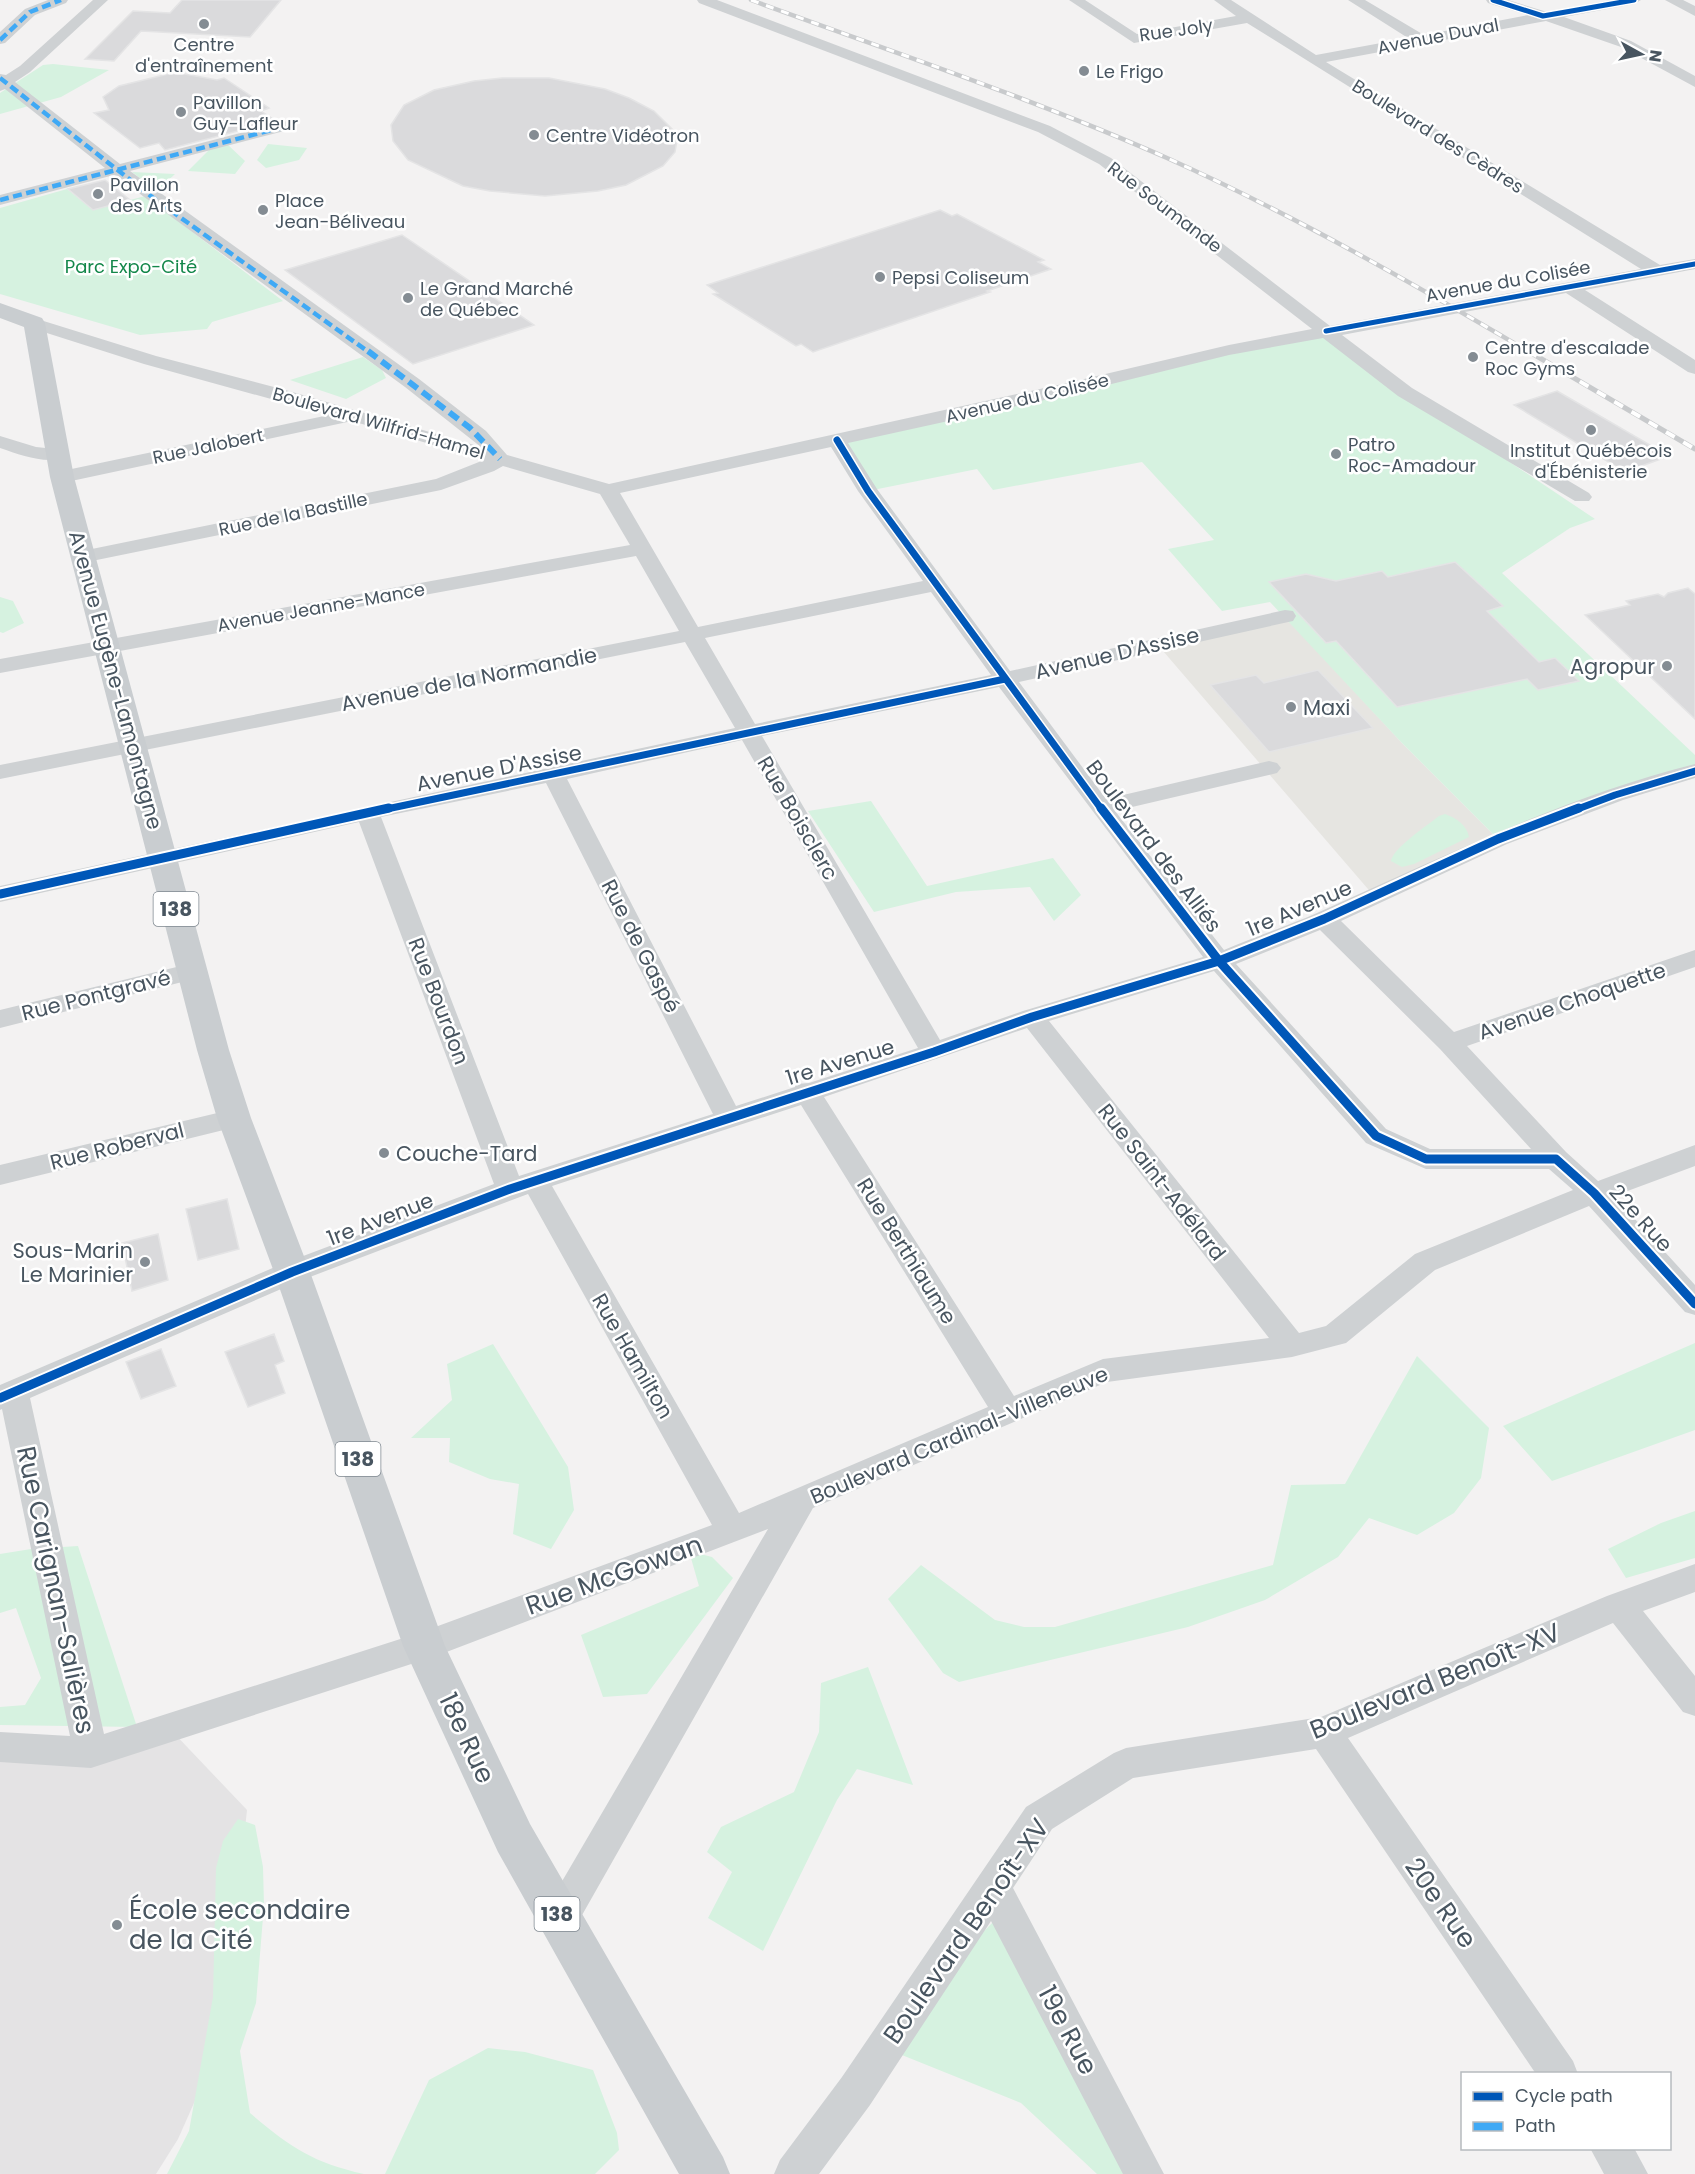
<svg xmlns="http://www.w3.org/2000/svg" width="1695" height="2174" viewBox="0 0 1695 2174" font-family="Poppins,sans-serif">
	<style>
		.commercial { fill: #e6e5e1 }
		.education { fill: #e4e3e4 }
		.green { fill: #d6f2e0 }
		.building { fill: #dadadc; stroke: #e4e4e5; stroke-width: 1.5 }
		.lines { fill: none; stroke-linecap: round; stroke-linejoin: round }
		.minor { fill: #ced1d3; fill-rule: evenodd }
		.major { fill: #c9cdd0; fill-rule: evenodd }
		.rail-far1-casing { stroke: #c8cacc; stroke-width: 4.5 }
		.rail-casing { stroke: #c8cacc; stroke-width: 5 }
		.rail-far1 { stroke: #fff; stroke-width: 3; stroke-dasharray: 8; stroke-linecap: butt }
		.rail { stroke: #fff; stroke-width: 4; stroke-dasharray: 10; stroke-linecap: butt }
		.quiet-far1 { stroke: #3fa9f5; stroke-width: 4.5; stroke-dasharray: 9 4.5; stroke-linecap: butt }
		.quiet { stroke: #3fa9f5; stroke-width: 6; stroke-dasharray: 11 6; stroke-linecap: butt }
		.cycleway-far2-casing { stroke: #fff; stroke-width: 8 }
		.cycleway-far1-casing { stroke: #fff; stroke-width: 10 }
		.cycleway-casing { stroke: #fff; stroke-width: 13 }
		.cycleway-far2 { stroke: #0057b8; stroke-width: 5 }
		.cycleway-far1 { stroke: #0057b8; stroke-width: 7 }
		.cycleway { stroke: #0057b8; stroke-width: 9 }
		.poi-dot { fill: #848c93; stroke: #fff; stroke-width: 2 }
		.labels { text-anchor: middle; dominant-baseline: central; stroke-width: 5; stroke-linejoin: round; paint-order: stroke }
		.far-street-label { font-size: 18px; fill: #485560; stroke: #fff }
		.far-poi-label { font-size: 18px; fill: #485560; stroke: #fff; text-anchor: start }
		.far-park-label { font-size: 18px; fill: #13874a; stroke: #fff }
		.shield { fill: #fff; stroke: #7f8890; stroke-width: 1.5 }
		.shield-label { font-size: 20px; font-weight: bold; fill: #485560 }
		.street-label { font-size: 21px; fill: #485560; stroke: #fff }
		.poi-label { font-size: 21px; fill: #485560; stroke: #fff; text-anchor: end }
		.near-street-label { font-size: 26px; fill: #485560; stroke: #fff }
		.near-poi-label { font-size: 26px; fill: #485560; stroke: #fff; text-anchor: start }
	</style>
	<rect width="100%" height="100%" fill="#f3f2f2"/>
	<!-- commercial -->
	<path class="commercial" d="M 1285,616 L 1401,742 L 1498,839 L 1374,896 L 1157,644 Z"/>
	<!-- education -->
	<path class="education" d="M 170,1729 L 247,1810 L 222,2040 L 178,2139 L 156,2174 L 0,2174 L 0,1747 Z"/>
	<!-- green -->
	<path class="green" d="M 53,64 L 109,70 L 61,97 L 0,114 L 0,93 L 43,65 Z
		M 227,144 L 245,161 L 235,174 L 188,171 L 211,148 Z
		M 268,144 L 307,148 L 299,160 L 266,168 L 257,160 Z
		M 132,172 L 175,174 L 157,191 Z
		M 67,189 L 93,210 L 145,196 L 283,301 L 212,322 L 207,329 L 140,335 L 0,294 L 0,208 Z
		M 1326,331 L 1405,392 L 1595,519 L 1570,528 L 1502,573 L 1695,755 L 1695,771 L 1498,839 L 1401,742 L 1270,602 L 1222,611 L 1168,549 L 1214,540 L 1142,462 L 993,490 L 977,469 L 868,491 L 837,440 Z
		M 363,357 L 382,370 L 386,378 L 346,399 L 290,380 Z
		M 0,597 L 13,601 L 24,623 L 3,633 L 0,632 Z
		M 871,801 L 927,886 L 1053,858 L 1081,895 L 1054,921 L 1030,887 L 956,892 L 874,912 L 808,811 Z
		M 1445,814 C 1456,818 1467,825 1469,837 L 1414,864 L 1402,867 L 1391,861 C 1393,848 1428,825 1439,816 Z
		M 1695,1343 L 1695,1430 L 1552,1481 L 1503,1426 Z
		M 493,1344 L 568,1467 L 574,1510 L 551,1549 L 513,1534 L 519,1484 L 490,1479 L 449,1462 L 450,1438 L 411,1438 L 452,1400 L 447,1364 Z
		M 1417,1356 L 1489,1428 L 1481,1478 L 1454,1513 L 1417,1535 L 1369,1518 L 1338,1557 L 1265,1600 L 1188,1627 L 959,1682 L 943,1673 L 888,1599 L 921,1565 L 995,1620 L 1024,1627 L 1055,1627 L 1273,1565 L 1291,1485 L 1345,1484 Z
		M 1695,1511 L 1695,1558 L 1626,1578 L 1608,1549 L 1661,1523 Z
		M 78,1546 L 137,1727 L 0,1725 L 0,1707 L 25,1705 L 41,1678 L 16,1608 L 0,1613 L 0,1554 L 31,1549 Z
		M 689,1551 L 712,1557 L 733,1578 L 647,1694 L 603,1697 L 581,1635 L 699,1586 Z
		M 868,1667 L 913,1785 L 857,1769 L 837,1800 L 763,1951 L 708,1918 L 732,1872 L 707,1852 L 721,1827 L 794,1792 L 819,1732 L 821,1683 Z
		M 238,1819 L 255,1825 L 263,1867 L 264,1905 L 256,2003 L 240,2051 L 250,2113 C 290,2147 312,2162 364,2174 L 167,2174 L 189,2131 L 213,1997 L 216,1868 L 223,1841 Z
		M 994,1921 L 1125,2174 L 1097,2174 L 1021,2103 L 887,2049 L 956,1960 Z
		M 488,2048 L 525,2052 L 593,2070 L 617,2133 L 619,2150 L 595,2174 L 385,2174 L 429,2080 Z"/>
	<!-- building -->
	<path class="building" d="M 182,0 L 281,0 L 250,37 L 141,31 L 114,61 L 85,59 L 133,11 L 170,13 Z
		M 168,74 L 185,74 L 217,80 L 224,78 L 269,108 L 261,111 L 276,121 L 165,150 L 159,143 L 140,148 L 94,113 L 109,110 L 103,97 L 119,86 Z
		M 502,78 L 549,78 L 605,89 L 629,98 L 654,111 L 673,130 L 677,140 L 675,152 L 663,166 L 626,185 L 598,191 L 545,196 L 490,191 L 463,186 L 408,160 L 393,141 L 391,125 L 404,105 L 434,90 L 474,81 Z
		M 105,180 L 130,200 L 93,210 L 68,189 Z
		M 940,210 L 952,216 L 957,214 L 1044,260 L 1038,262 L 1051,269 L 987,291 L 990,292 L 813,352 L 801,344 L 796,346 L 713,294 L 718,293 L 707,285 Z
		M 402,235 L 534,325 L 413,364 L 285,270 Z
		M 1557,391 L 1669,456 L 1625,472 L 1514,405 Z
		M 1455,562 L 1503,606 L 1487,611 L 1539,662 L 1555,658 L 1579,681 L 1538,690 L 1527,679 L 1397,707 L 1336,641 L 1326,643 L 1269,582 L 1306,574 L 1336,581 L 1382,571 L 1388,577 Z
		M 1688,588 L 1695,594 L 1695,719 L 1585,615 L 1630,605 L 1626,601 L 1658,594 L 1664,597 L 1668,593 Z
		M 1318,670 L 1373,728 L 1269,752 L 1210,685 L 1256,675 L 1264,683 Z
		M 227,1199 L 239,1249 L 198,1260 L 186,1209 Z
		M 158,1234 L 168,1280 L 132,1291 L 122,1243 Z
		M 274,1334 L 284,1361 L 275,1365 L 285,1393 L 248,1407 L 225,1352 Z
		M 161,1349 L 176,1386 L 141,1399 L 126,1362 Z"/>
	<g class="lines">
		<!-- minor -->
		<path class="minor" d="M 48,0 L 68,0 L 66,3 L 35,15 L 5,43 L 0,44 L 0,32 L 25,9 Z
			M 93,0 L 108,0 L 30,72 L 15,82 L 120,164 L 287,121 L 292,123 L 295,126 L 292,129 L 130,171 L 419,379 L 486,431 L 507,455 L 609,484 L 1067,383 L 1229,345 L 1312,329 L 1099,164 L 1038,132 L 699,3 L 697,0 L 717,0 L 1050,126 L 1111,158 L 1330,326 L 1641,269 L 1247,23 L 1134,43 L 1069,0 L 1085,0 L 1137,34 L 1236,16 L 1214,0 L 1231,0 L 1316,55 L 1408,38 L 1348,0 L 1365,0 L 1424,35 L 1528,15 L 1488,3 L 1486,0 L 1508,0 L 1547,12 L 1611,0 L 1641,0 L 1634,4 L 1564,17 L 1631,41 L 1695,76 L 1695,87 L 1621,47 L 1546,21 L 1326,62 L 1660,265 L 1695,259 L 1695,269 L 1585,290 L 1695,360 L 1695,374 L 1688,372 L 1566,293 L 1342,335 L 1412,388 L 1589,493 L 1592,497 L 1589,501 L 1575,501 L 1398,396 L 1323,338 L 1229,355 L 1067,395 L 848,443 L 877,489 L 1010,671 L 1285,610 L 1293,611 L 1296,616 L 1293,621 L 1019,682 L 1106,799 L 1269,761 L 1277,763 L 1281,768 L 1277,773 L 1115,811 L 1224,950 C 1255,937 1287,926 1317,913 C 1441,858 1563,797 1695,764 L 1695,778 L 1623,800 L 1507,844 L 1341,921 L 1454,1032 L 1695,950 L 1695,967 L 1467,1046 L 1566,1152 L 1598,1181 L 1695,1145 L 1695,1166 L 1614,1196 L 1695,1285 L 1695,1315 L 1685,1312 L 1589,1206 L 1435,1270 L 1346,1343 L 1292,1357 L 1107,1382 L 813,1508 L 573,1931 L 560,1936 L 547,1931 L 542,1919 L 547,1907 L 768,1529 L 436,1656 L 91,1768 L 0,1762 L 0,1732 L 70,1736 L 2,1409 L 0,1410 L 0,1385 L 282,1264 L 494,1184 L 359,822 L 0,902 L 0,886 L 735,728 L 685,642 L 0,779 L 0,765 L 679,631 L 636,556 L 0,673 L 0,659 L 630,545 L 600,494 L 503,466 L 494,471 L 441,490 L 82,563 L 75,561 L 72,557 L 75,553 L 82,551 L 436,479 L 484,460 L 352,421 L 62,483 L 55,481 L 52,477 L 55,473 L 62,471 L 329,415 L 144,364 L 28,327 L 25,323 L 28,319 L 34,318 L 156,356 L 289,391 L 481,447 L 405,387 L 114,175 L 0,205 L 0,195 L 105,168 L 5,89 L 0,91 L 0,74 L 6,75 L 20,66 ZM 831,447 L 858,491 L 923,581 L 698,627 L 620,493 ZM 931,592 L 991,675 L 755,724 L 705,638 ZM 999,687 L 1203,957 L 1023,1011 L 940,1040 L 762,736 ZM 742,740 L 918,1048 L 809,1083 L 796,1084 L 795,1087 L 736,1106 L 567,779 ZM 546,783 L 713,1114 L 519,1176 L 381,817 ZM 1320,930 L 1440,1049 L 1531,1149 L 1430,1149 L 1386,1129 L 1236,964 ZM 1214,971 L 1366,1143 L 1426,1169 L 1549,1169 L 1573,1190 L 1415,1254 L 1326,1326 L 1299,1333 L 1049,1021 ZM 1027,1028 L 1269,1338 L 1103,1359 L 1014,1396 L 824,1097 ZM 801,1105 L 988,1407 L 739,1513 L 552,1186 ZM 528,1194 L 712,1525 L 419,1633 L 104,1734 L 30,1398 L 302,1280 Z
			M 1665,0 L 1683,0 L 1695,6 L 1695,16 Z
			M 0,436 L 36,447 L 65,450 L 68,454 L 65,458 C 43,464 21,455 0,448 Z
			M 193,963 L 202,965 L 206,971 L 202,977 L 0,1028 L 0,1010 Z
			M 234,1109 L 244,1111 L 248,1118 L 244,1125 L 0,1185 L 0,1165 Z
			M 1695,1564 L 1695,1592 L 1643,1611 L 1695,1676 L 1695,1716 L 1683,1712 L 1613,1623 L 1348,1738 L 1573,2061 L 1578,2074 L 1536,2074 L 1316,1749 L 1133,1778 L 1052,1829 L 1013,1888 L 1164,2174 L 1123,2174 L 991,1921 L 870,2105 L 819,2174 L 774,2174 L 780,2160 L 842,2077 L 1026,1807 L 1114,1753 L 1126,1748 L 1321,1717 L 1607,1596 Z
			M 1590,2148 L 1634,2148 L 1648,2174 L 1604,2174 Z"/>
		<!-- major -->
		<path class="major" d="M 0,303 L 42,318 L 45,323 L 74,477 L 229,1050 L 251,1118 L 310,1272 L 445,1646 L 530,1824 L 723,2157 L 730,2174 L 679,2174 L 498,1852 L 403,1646 L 274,1272 L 217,1118 L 197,1050 L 50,477 L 24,327 L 0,318 Z"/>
		<defs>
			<path id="rail-far1" d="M 751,0 C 890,51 1031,98 1167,158 C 1292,214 1412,283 1531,353"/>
			<path id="rail" d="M 1528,351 L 1695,449"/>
		</defs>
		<!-- rail-far1 casing -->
		<use href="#rail-far1" class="rail-far1-casing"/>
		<!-- rail casing -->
		<use href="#rail" class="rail-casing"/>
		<!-- rail-far1 -->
		<use href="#rail-far1" class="rail-far1"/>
		<!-- rail -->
		<use href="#rail" class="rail"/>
		<!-- quiet-far1 -->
		<path class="quiet-far1" d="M 0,40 L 30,12 L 61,0
			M 0,78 L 156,200 L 370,353
			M 0,200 L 287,126"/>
		<!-- quiet -->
		<path class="quiet" d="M 368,351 L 470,428 L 500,459"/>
		<defs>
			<path id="cycleway-far2" d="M 1493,0 L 1543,16 L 1634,0
				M 1326,331 L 1695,264"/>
			<path id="cycleway-far1" d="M 837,440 L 868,491 L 1102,810
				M 382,810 L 1005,679
				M 1575,810 L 1615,795 L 1695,771"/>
			<path id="cycleway" d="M 1101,808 L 1219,961 L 1376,1136 L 1426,1159 L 1556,1159 L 1594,1193 L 1695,1304
				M 0,894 L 389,808
				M 0,1398 L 292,1272 L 510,1189 L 934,1052 L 1032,1017 L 1219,961 L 1324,919 L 1498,839 L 1579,808"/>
		</defs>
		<!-- cycleway-far2 casing -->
		<use href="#cycleway-far2" class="cycleway-far2-casing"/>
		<!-- cycleway-far1 casing -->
		<use href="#cycleway-far1" class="cycleway-far1-casing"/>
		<!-- cycleway casing -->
		<use href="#cycleway" class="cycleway-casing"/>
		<!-- cycleway-far2 -->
		<use href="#cycleway-far2" class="cycleway-far2"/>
		<!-- cycleway-far1 -->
		<use href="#cycleway-far1" class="cycleway-far1"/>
		<!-- cycleway -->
		<use href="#cycleway" class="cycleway"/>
	</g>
	<!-- markers -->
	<g class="poi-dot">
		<circle cx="204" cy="24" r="6"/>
		<circle cx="1084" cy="71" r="6"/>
		<circle cx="181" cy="112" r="6"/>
		<circle cx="534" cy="135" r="6"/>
		<circle cx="98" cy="194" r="6"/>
		<circle cx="263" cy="210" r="6"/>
		<circle cx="880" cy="277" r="6"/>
		<circle cx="408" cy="298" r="6"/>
		<circle cx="1473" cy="357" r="6"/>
		<circle cx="1591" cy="430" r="6"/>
		<circle cx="1336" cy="454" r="6"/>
		<circle cx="1667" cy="666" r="6"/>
		<circle cx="1291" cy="707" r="6"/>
		<circle cx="384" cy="1153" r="6"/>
		<circle cx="145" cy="1262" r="6"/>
		<circle cx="117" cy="1925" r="6"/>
	</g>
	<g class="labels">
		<!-- far-street labels -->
		<g class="far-street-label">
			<text transform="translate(1176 30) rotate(-8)">Rue Joly</text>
			<text transform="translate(1438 36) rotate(-11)">Avenue Duval</text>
			<text transform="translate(1438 136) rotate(32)">Boulevard des Cèdres</text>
			<text transform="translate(1165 207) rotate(37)">Rue Soumande</text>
			<text transform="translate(1508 281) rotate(-10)">Avenue du Colisée</text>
			<text transform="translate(1027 398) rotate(-13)">Avenue du Colisée</text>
			<text transform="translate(379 423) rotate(16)">Boulevard Wilfrid-Hamel</text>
			<text transform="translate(208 446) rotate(-12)">Rue Jalobert</text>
			<text transform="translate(293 514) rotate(-12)">Rue de la Bastille</text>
			<text transform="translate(321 607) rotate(-10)">Avenue Jeanne-Mance</text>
		</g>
		<!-- far-poi labels -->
		<g class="far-poi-label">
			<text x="204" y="44" text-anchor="middle">Centre<tspan x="204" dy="21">d'entraînement</tspan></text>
			<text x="1096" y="71">Le Frigo</text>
			<text x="193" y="102">Pavillon<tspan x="193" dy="21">Guy-Lafleur</tspan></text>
			<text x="546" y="135">Centre Vidéotron</text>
			<text x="110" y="184">Pavillon<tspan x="110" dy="21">des Arts</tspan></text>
			<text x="275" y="200">Place<tspan x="275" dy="21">Jean-Béliveau</tspan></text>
			<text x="892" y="277">Pepsi Coliseum</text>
			<text x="420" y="288">Le Grand Marché<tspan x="420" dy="21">de Québec</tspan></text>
			<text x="1485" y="347">Centre d'escalade<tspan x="1485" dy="21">Roc Gyms</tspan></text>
			<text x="1348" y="444">Patro<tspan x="1348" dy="21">Roc-Amadour</tspan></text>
			<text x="1591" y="450" text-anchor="middle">Institut Québécois<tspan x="1591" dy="21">d'Ébénisterie</tspan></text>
		</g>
		<!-- far-park labels -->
		<g class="far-park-label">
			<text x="131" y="266">Parc Expo-Cité</text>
		</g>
		<!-- shield labels -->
		<g class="shield">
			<rect x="153.5" y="892" width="45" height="34" rx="4.5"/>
			<rect x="335.5" y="1442" width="45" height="34" rx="4.5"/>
			<rect x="534.5" y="1897" width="45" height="34" rx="4.5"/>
		</g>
		<g class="shield-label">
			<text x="176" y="909">138</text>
			<text x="358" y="1459">138</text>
			<text x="557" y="1914">138</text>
		</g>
		<!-- street labels -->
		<g class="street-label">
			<text transform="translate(1117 653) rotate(-13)">Avenue D'Assise</text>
			<text transform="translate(469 679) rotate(-11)">Avenue de la Normandie</text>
			<text transform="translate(116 680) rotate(75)">Avenue Eugène-Lamontagne</text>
			<text transform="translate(499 768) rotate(-11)">Avenue D'Assise</text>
			<text transform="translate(798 818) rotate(60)">Rue Boisclerc</text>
			<text transform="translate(1154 846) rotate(53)">Boulevard des Alliés</text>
			<text transform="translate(1299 908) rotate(-23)">1re Avenue</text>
			<text transform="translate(641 946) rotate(63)">Rue de Gaspé</text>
			<text transform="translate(96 995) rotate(-14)">Rue Pontgravé</text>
			<text transform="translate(439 1001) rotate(69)">Rue Bourdon</text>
			<text transform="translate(1572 1001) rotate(-19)">Avenue Choquette</text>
			<text transform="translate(840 1062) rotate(-17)">1re Avenue</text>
			<text transform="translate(117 1146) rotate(-14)">Rue Roberval</text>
			<text transform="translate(1162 1182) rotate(52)">Rue Saint-Adélard</text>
			<text transform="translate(1641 1218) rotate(48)">22e Rue</text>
			<text transform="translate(380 1219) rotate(-21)">1re Avenue</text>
			<text transform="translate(907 1251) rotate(58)">Rue Berthiaume</text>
			<text transform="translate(633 1356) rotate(60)">Rue Hamilton</text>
			<text transform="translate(959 1435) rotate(-23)">Boulevard Cardinal-Villeneuve</text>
		</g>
		<!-- poi labels -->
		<g class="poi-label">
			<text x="1655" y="666">Agropur</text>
			<text x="1303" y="707" text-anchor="start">Maxi</text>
			<text x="396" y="1153" text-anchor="start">Couche-Tard</text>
			<text x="133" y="1250">Sous-Marin<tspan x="133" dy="24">Le Marinier</tspan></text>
		</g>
		<!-- near-street labels -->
		<g class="near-street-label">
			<text transform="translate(614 1575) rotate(-20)">Rue McGowan</text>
			<text transform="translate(56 1590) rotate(78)">Rue Carignan-Salières</text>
			<text transform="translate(1435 1681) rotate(-22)">Boulevard Benoît-XV</text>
			<text transform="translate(467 1738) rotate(65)">18e Rue</text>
			<text transform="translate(1441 1903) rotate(55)">20e Rue</text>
			<text transform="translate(966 1931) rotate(-55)">Boulevard Benoît-XV</text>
			<text transform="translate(1068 2030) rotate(62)">19e Rue</text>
		</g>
		<!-- near-poi labels -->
		<g class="near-poi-label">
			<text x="129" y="1910">École secondaire<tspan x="129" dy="30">de la Cité</tspan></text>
		</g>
	</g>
	<!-- legend -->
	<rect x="1461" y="2072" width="210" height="78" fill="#ffffff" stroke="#b6bbbf" stroke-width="1.5"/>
	<rect x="1473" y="2092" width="30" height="9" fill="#0057b8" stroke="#b6bbbf" stroke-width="1.5"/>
	<text x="1515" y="2102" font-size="18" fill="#485560">Cycle path</text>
	<rect x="1473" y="2122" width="30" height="9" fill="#3fa9f5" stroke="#b6bbbf" stroke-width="1.5"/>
	<text x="1515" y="2132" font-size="18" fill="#485560">Path</text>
	<!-- north arrow -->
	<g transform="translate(1641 54) rotate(98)" stroke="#ffffff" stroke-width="4.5" paint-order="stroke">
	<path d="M0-4.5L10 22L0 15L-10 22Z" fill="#485560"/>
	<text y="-9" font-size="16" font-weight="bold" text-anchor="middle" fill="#485560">N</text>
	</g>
</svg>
